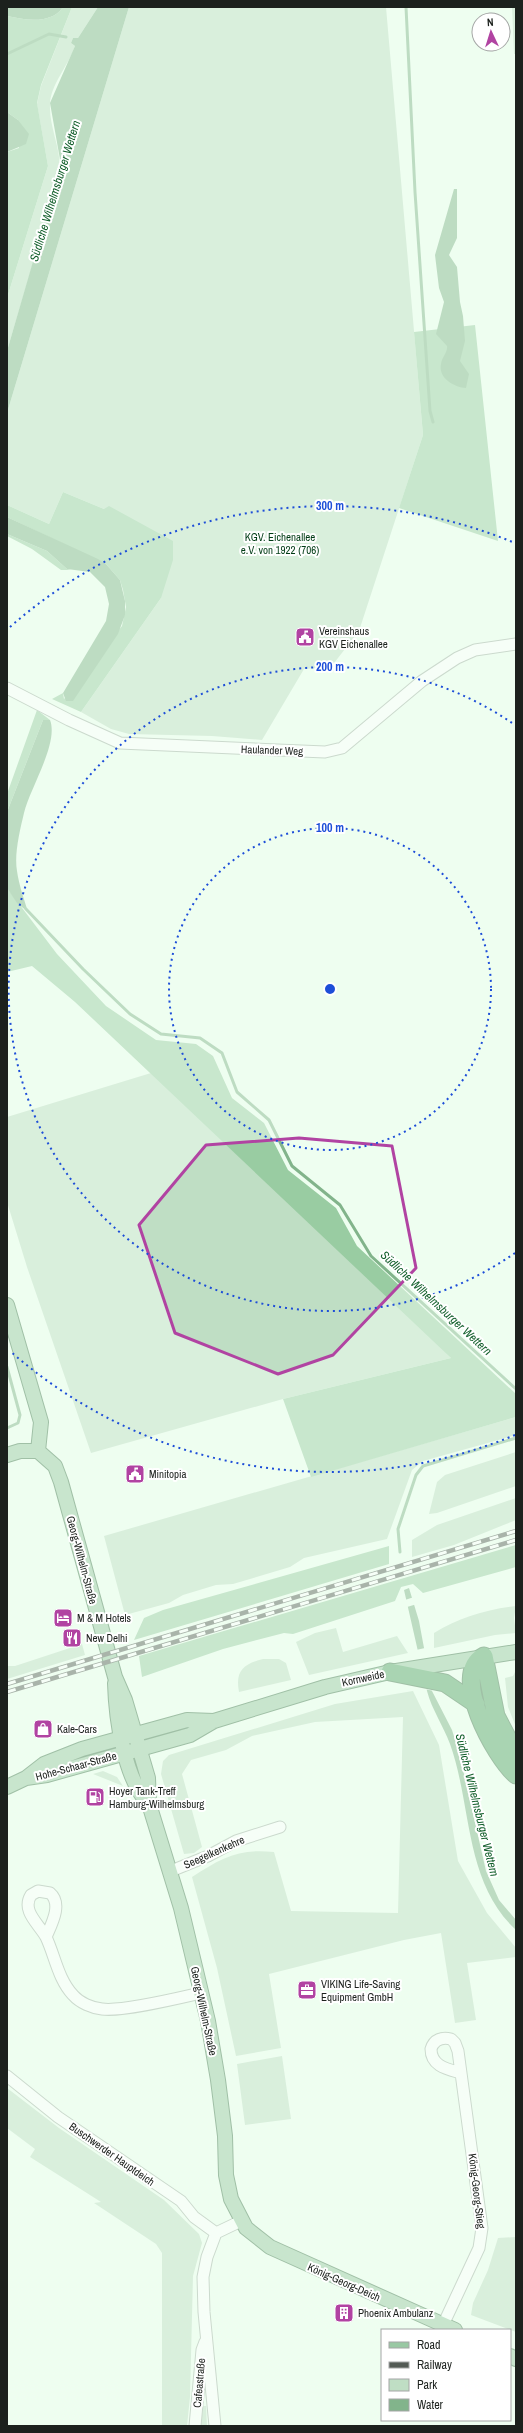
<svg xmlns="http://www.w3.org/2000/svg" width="523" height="2433" viewBox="0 0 523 2433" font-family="'Archivo Narrow',sans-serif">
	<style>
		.green { fill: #bfdec4 }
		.forest { fill: #99cca2 }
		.water { fill: #82b48b }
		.pier { fill: #eefef0 }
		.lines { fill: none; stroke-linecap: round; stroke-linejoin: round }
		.stream { stroke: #82b48b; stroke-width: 3 }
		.minor-casing { stroke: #a1afa3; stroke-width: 13 }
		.major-casing { stroke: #41764c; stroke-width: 16 }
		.highway-casing { stroke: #41764c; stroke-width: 19 }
		.minor { stroke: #fff; stroke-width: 11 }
		.major { stroke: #99c8a3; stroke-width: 14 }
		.highway { stroke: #55a366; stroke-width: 17 }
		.rail-casing { stroke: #545b55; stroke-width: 4.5 }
		.rail { stroke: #fff; stroke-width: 3; stroke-dasharray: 9; stroke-linecap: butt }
		.marked { fill: none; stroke: #b143a2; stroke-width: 3; stroke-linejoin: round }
		.ring { fill: none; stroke: #1d4ed8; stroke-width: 2; stroke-dasharray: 2 4 }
		.labels { text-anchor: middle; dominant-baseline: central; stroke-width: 4; stroke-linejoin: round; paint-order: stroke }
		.park-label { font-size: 11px; fill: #003c15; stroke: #fff }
		.poi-label { font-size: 11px; fill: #1c211d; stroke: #fff; text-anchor: start }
		.street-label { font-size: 11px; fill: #1c211d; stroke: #fff }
		.water-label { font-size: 12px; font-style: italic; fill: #125f2b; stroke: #fff }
		.centre { fill: #1d4ed8; stroke: #fff; stroke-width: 2 }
		.ring-label { font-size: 12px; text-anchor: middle; font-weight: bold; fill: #1d4ed8; stroke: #fff; stroke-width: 4; stroke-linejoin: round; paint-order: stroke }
	</style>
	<rect width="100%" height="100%" fill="#eefef0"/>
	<!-- green -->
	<path class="green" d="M 72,7 L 98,7 L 78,38 L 73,38 L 71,43 L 75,46 C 69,65 50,85 50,105 C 49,129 63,151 59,175 L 7,351 L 7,298 L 48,166 L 37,104 L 41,86 Z
		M 129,7 L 386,7 L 423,435 L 359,631 L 331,667 L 304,669 L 262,740 L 212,736 L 129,734 L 111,729 L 81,712 L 161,598 L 104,509 L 63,492 L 49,524 L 7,505 L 7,413 Z
		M 512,7 L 516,7 L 516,54 L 514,54 Z
		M 151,1073 L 440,1346 L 451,1358 L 283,1399 L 91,1453 L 27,1267 L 7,1202 L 7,1117 Z
		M 516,1417 L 516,1435 L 423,1461 L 412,1470 L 387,1539 L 304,1558 L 290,1567 L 233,1584 L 216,1585 L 183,1595 L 169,1603 L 125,1615 L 104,1536 Z
		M 516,1452 L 516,1486 L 437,1513 L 429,1514 L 437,1482 L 445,1475 Z
		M 516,1498 L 516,1520 L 454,1545 L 412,1557 L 412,1540 L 437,1525 Z
		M 516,1606 L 514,1618 L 516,1633 L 495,1635 L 434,1648 L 434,1633 C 458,1618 487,1609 516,1606 Z
		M 336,1628 L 343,1652 L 397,1636 L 408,1653 L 309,1675 L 296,1642 L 315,1633 Z
		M 82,1644 L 85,1655 L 7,1679 L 7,1666 L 15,1666 Z
		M 263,1659 L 279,1659 L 286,1663 L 291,1680 L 239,1692 C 235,1671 243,1664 263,1659 Z
		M 516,1670 L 516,1727 L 508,1707 L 505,1678 L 513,1676 Z
		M 413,1691 L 439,1745 L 458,1861 L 487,1913 L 516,1948 L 516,1957 L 467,1963 L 476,2020 L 455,2023 L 441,1933 L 404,1940 L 269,1974 L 281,2048 L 236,2056 L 217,1968 L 192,1877 C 221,1858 239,1848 274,1852 L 291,1911 L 398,1913 L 403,1717 L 315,1722 L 252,1736 L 226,1750 L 191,1760 L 182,1774 L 202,1847 L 194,1853 L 184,1854 L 161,1774 L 163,1761 L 169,1755 L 335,1704 Z
		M 103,1771 L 117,1777 L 123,1786 L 93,1774 Z
		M 282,2056 L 291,2119 L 245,2125 L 237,2064 Z
		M 7,2088 L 59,2128 L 164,2200 L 199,2234 L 202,2243 L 193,2276 L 190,2397 L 187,2426 L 162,2426 L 162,2253 L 156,2244 L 94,2203 L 101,2202 L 30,2157 L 35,2149 L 7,2128 Z
		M 516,2237 L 516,2332 L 471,2315 L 473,2303 L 488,2270 L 498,2238 Z
		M 203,2406 L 206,2406 L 207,2426 L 201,2426 Z"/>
	<!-- forest -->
	<path class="forest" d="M 63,7 L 72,7 L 41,85 L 37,103 L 48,166 L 7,298 L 7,152 L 19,148 L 18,120 L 7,112 L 7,16 C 25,20 51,25 63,7 Z
		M 475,325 L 498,541 L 399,508 L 423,435 L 414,332 Z
		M 63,492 L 104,509 L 109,506 L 173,541 L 173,560 L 161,598 L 81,712 L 52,699 L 63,693 L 64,699 L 122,626 L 126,607 L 123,590 L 120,580 L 106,564 L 7,517 L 7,505 L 49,524 Z
		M 7,534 L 47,551 L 67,569 L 71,570 L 61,570 L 32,549 L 7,536 Z
		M 37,710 L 50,720 L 43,720 L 7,812 L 7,794 Z
		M 7,888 L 57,954 L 106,1006 L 156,1040 L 196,1044 L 213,1056 L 232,1098 L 264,1123 L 288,1170 L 336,1208 L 357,1246 L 516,1394 L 516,1417 L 311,1477 L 283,1399 L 451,1358 L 75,1002 L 32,966 L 7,972 Z
		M 516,1545 L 516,1567 L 423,1593 L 413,1584 L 401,1587 L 395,1601 L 293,1634 L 284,1633 L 223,1649 L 142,1677 L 139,1656 Z
		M 389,1546 L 389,1564 L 134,1640 L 144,1618 L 163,1610 Z"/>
	<!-- water -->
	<path class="water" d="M 7,7 L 63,7 C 51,25 25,20 7,16 Z
		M 98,7 L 129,7 L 7,413 L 7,351 L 61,165 L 50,103 L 75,46 L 71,43 L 73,38 L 78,38 Z
		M 7,112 L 18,120 L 29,134 L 26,144 L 7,152 Z
		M 454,189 L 457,189 L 457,238 L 449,255 L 457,267 L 460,302 L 463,316 L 465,341 L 460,361 L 469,374 L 466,388 C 454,387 438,378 441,364 C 442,357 448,352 447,346 L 436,334 L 444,302 L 439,288 L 435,255 Z
		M 7,517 L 98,559 L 106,564 L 120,580 L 125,601 L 125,615 L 118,634 L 73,701 L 66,701 L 63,693 L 106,621 L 109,604 L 105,587 L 90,572 L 67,569 L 47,551 L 7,534 Z
		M 43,720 L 50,720 C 59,743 30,788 24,813 C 20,830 14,854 17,871 C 19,885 24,899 28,912 L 17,903 L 7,888 L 7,812 Z
		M 409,1588 L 419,1621 L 432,1691 L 452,1730 L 459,1752 L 486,1871 L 499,1900 L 516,1920 L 516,1930 C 464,1882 472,1805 450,1744 C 443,1725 432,1710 427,1691 L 404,1590 Z"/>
	<!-- pier -->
	<path class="pier" d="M 414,1597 L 417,1604 L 407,1607 L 405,1600 Z
		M 425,1648 L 434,1691 L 424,1689 L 416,1650 Z"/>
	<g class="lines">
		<!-- stream -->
		<path class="stream" d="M 406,7 L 415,192 L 430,411 L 433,422
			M 7,54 L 49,34 L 66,37
			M 26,909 L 83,969 L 130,1014 L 161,1034 L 200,1038 L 222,1053 L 237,1092 L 269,1120 L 292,1166 L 340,1205 L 371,1256 L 516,1389
			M 7,1367 L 20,1415 L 18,1423 L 7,1428
			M 400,1552 L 398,1529 L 416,1475 L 423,1466 L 516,1438"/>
		<defs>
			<path id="minor" d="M 7,688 L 69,720 L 120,743 L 325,752 L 342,748 L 422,681 L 457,658 L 475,650 L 516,644
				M 171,1871 L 208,1856 L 236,1841 L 280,1827
				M 46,1937 C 51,1925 63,1904 50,1893 L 38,1891 L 31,1895 C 21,1911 39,1924 46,1937 C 55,1956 58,1979 73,1995 C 80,2003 92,2008 102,2009 C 122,2012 179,1998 201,1993
				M 7,2076 L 58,2117 L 181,2201 L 194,2217 L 216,2233
				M 443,2325 L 479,2248 L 482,2228 L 458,2051 L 455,2043 L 451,2039 C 442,2037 434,2039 431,2049 C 431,2066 447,2069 461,2073
				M 195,2426 L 202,2350 L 205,2342
				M 215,2426 L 204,2312 L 203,2277 L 207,2257 L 216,2233 L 241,2221"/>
			<path id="major" d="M 7,1305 L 41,1422 L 38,1451
				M 7,1455 L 20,1451 L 38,1451 L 55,1466 L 61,1482 L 115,1677 L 125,1700 L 148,1778 L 149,1804 L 181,1908 L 208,2021 L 218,2080 L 225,2136 L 226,2175 L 231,2199 L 246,2228 L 270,2247 L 455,2330
				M 115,1683 C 116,1718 124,1779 149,1804
				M 26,1778 L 47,1775 L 190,1735 L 214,1721 L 325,1687 L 390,1672 L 516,1652
				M 7,1787 L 26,1778 L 44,1764 L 82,1749 L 187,1720 L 214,1721
				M 510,2356 L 516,2359"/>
			<path id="highway" d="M 390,1672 L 445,1683 L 476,1704
				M 516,1754 L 496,1716 L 484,1656 C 449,1674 495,1757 516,1775"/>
		</defs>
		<!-- minor casing -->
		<use href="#minor" class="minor-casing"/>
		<!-- major casing -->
		<use href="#major" class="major-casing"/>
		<!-- highway casing -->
		<use href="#highway" class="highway-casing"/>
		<!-- minor -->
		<use href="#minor" class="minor"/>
		<!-- major -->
		<use href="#major" class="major"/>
		<!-- highway -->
		<use href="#highway" class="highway"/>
		<defs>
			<path id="rail" d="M 7,1684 L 516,1531
				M 7,1692 L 516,1540"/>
		</defs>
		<!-- rail casing -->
		<use href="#rail" class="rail-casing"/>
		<!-- rail -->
		<use href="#rail" class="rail"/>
	</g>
	<!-- marked area -->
	<path d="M0 0H523V2433H0ZM 299,1138 L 392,1146 L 416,1268 L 333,1355 L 278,1374 L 175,1333 L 139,1225 L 206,1145 Z" fill="#eefef0" fill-opacity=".55" fill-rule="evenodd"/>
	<path class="marked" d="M 299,1138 L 392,1146 L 416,1268 L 333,1355 L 278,1374 L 175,1333 L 139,1225 L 206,1145 Z"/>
	<!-- distance rings -->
	<g class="ring">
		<circle cx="330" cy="989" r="161"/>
		<path d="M515 1253A322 322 0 1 1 515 725"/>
		<path d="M515 1435A483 483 0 0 1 10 1351M10 627A483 483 0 0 1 515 543"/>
	</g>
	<!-- icons -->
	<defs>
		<symbol id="civic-square" viewBox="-11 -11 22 22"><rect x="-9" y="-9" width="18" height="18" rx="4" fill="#b143a2" stroke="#fff"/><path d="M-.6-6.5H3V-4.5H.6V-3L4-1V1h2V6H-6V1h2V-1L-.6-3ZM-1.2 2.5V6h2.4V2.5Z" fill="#fff"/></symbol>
		<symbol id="hotel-square" viewBox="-11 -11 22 22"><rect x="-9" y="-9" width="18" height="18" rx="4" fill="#b143a2" stroke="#fff"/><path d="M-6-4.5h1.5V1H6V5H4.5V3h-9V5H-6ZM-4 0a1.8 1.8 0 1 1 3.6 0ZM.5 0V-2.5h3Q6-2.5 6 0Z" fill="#fff"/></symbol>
		<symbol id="restaurant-square" viewBox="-11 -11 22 22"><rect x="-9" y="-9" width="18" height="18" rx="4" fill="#b143a2" stroke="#fff"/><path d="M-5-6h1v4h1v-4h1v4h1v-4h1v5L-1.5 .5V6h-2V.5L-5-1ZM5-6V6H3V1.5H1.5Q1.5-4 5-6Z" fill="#fff"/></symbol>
		<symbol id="shop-square" viewBox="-11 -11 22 22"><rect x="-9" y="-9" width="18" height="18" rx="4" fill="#b143a2" stroke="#fff"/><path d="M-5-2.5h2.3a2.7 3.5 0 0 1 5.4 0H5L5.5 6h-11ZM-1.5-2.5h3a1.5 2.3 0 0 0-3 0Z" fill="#fff"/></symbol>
		<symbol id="fuel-square" viewBox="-11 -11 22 22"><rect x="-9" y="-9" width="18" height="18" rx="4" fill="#b143a2" stroke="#fff"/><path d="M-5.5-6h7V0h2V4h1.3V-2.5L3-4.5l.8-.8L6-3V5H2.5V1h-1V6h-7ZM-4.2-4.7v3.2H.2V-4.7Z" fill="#fff"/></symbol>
		<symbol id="office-square" viewBox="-11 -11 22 22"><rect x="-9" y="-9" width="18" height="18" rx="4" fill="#b143a2" stroke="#fff"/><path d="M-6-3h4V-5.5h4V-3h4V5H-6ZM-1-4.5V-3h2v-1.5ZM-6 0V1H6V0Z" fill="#fff"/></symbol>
		<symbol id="building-square" viewBox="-11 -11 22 22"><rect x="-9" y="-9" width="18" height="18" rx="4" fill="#b143a2" stroke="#fff"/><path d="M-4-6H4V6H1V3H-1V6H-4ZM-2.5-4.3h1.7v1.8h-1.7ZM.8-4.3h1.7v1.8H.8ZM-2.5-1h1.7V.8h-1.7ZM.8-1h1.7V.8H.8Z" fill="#fff"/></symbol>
	</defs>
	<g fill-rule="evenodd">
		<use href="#civic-square" x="294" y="626" width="22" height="22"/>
		<use href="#civic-square" x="124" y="1463" width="22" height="22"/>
		<use href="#hotel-square" x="52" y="1607" width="22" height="22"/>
		<use href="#restaurant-square" x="61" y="1627" width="22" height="22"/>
		<use href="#shop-square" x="32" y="1718" width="22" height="22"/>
		<use href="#fuel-square" x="84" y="1786" width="22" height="22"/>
		<use href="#office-square" x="296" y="1979" width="22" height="22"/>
		<use href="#building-square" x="333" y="2302" width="22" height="22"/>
	</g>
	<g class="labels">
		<!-- park labels -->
		<g class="park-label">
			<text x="280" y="537">KGV. Eichenallee<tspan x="280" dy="13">e.V. von 1922 (706)</tspan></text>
		</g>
		<!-- poi labels -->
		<g class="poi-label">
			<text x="319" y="631">Vereinshaus<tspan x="319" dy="13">KGV Eichenallee</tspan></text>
			<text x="149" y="1474">Minitopia</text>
			<text x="77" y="1618">M &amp; M Hotels</text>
			<text x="86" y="1638">New Delhi</text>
			<text x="57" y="1729">Kale-Cars</text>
			<text x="109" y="1791">Hoyer Tank-Treff<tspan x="109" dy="13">Hamburg-Wilhelmsburg</tspan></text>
			<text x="321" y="1984">VIKING Life-Saving<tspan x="321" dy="13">Equipment GmbH</tspan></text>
			<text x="358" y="2313">Phoenix Ambulanz</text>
		</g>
		<!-- street labels -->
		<g class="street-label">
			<text transform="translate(272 750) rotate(2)">Haulander Weg</text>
			<text transform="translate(82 1560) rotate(75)">Georg-Wilhelm-Straße</text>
			<text transform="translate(363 1678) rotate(-12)">Kornweide</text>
			<text transform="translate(76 1766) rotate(-15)">Hohe-Schaar-Straße</text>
			<text transform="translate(214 1852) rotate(-24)">Seegelkenkehre</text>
			<text transform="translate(204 2011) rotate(78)">Georg-Wilhelm-Straße</text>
			<text transform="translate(112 2154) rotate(35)">Buschwerder Hauptdeich</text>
			<text transform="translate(477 2191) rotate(83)">König-Georg-Stieg</text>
			<text transform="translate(344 2282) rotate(24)">König-Georg-Deich</text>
			<text transform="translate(199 2383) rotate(-85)">Cafeastraße</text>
		</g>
		<!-- water labels -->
		<g class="water-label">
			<text transform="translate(55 191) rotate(-73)">Südliche Wilhelmsburger Wettern</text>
			<text transform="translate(436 1303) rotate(43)">Südliche Wilhelmsburger Wettern</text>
			<text transform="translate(477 1805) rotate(76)">Südliche Wilhelmsburger Wettern</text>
		</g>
	</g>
	<circle cx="330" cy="989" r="6" class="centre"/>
	<g class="ring-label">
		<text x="330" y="510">300 m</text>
		<text x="330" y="671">200 m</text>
		<text x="330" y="832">100 m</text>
	</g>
	<!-- border -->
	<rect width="523" height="2433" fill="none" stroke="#1c211d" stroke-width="16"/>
	<!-- legend -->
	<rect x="381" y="2329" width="130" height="92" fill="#ffffff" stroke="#a4a6a5"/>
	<rect x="389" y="2342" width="20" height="6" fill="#99c8a3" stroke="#a4a6a5"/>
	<text x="417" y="2349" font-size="12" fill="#1c211d">Road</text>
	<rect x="389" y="2362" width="20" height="6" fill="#545b55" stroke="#a4a6a5"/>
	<text x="417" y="2369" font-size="12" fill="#1c211d">Railway</text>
	<rect x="389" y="2379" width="20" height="12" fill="#bfdec4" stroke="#a4a6a5"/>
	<text x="417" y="2389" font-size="12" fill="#1c211d">Park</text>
	<rect x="389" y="2399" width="20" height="12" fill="#82b48b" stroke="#a4a6a5"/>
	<text x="417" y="2409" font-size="12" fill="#1c211d">Water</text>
	<!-- north arrow -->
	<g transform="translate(491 32) rotate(356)"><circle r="19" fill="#ffffff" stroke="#a4a6a5"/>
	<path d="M0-3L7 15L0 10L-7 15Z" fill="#b143a2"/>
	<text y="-6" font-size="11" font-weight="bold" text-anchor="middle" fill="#1c211d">N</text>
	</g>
</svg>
